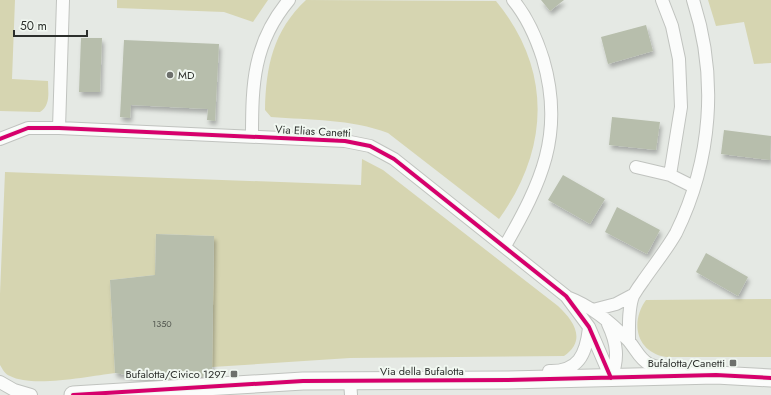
<svg xmlns="http://www.w3.org/2000/svg" width="771" height="395" viewBox="0 0 771 395" font-family="Jost,sans-serif">
	<style>
		.green { fill: #d6d5b1 }
		.building { fill: #b7beac; filter: url(#shadow) }
		.lines { fill: none; stroke-linecap: round; stroke-linejoin: round }
		.street-casing { stroke: #c0c3bf; stroke-width: 14 }
		.secondary-casing { stroke: #c0c3bf; stroke-width: 19 }
		.street { stroke: #fbfcfb; stroke-width: 12 }
		.secondary { stroke: #fbfcfb; stroke-width: 17 }
		.cycleway-casing { stroke: #f1f8f1; stroke-width: 6 }
		.cycleway { stroke: #d6006c; stroke-width: 4 }
		.poi-dot { fill: #6d706c; stroke: #f1f8f1; stroke-width: 1.5 }
		.labels { text-anchor: middle; dominant-baseline: central; stroke-width: 4; stroke-linejoin: round; paint-order: stroke }
		.number-label { font-size: 9px; fill: #4f534c }
		.poi-label { font-size: 11px; fill: #2c2f2c; stroke: #f1f8f1; text-anchor: end }
		.street-label { font-size: 11px; fill: #2c2f2c; stroke: #f1f8f1 }
	</style>
	<defs>
		<filter id="shadow"><feDropShadow dx="2" dy="4" stdDeviation="2" flood-color="#0004"/></filter>
	</defs>
	<rect width="100%" height="100%" fill="#e5e9e4"/>
	<!-- green -->
	<path class="green" d="M 0,0 L 15,0 L 12,79 L 48,81 C 48,92 51,105 40,112 L 0,111 Z
		M 117,0 L 268,0 L 253,22 L 224,12 L 117,8 Z
		M 306,0 L 496,1 C 552,69 550,148 499,219 L 388,133 C 351,119 310,120 271,117 L 265,110 C 266,66 273,31 306,0 Z
		M 708,0 L 771,0 L 771,63 L 754,64 L 744,22 L 716,26 Z
		M 362,159 L 383,170 L 558,306 C 574,321 587,340 564,356 L 350,358 L 212,367 L 214,236 L 156,234 L 155,275 L 110,280 L 115,373 C 90,376 32,388 10,376 C 5,374 3,370 0,365 L 0,294 L 5,172 L 361,185 Z
		M 771,299 L 771,357 L 666,357 C 636,352 630,322 646,300 Z"/>
	<!-- building -->
	<path class="building" d="M 541,0 L 564,0 L 550,11 Z
		M 646,25 L 653,51 L 608,64 L 601,37 Z
		M 81,38 L 102,38 L 100,92 L 79,92 Z
		M 124,40 L 219,44 L 215,121 L 207,120 L 208,109 L 131,105 L 130,118 L 120,117 Z
		M 612,117 L 660,122 L 656,150 L 609,145 Z
		M 724,130 L 771,136 L 770,160 L 721,154 Z
		M 563,175 L 605,199 L 590,224 L 548,200 Z
		M 617,207 L 660,230 L 647,254 L 605,232 Z
		M 156,234 L 214,236 L 212,376 L 156,380 L 115,373 L 110,280 L 155,275 Z
		M 706,253 L 748,277 L 738,296 L 696,272 Z"/>
	<g class="lines">
		<defs>
			<path id="street" d="M 662,0 L 672,26 L 679,59 L 681,107 L 670,175
				M 59,128 L 63,0
				M 252,137 C 252,84 253,43 289,0
				M 0,139 L 28,128 L 59,128 L 345,141 L 370,146 L 394,159 L 566,296 L 589,327 L 611,378
				M 636,167 L 670,175 L 694,187
				M 505,246 C 541,183 565,134 543,59 C 536,37 528,18 513,0
				M 567,297 C 591,306 609,321 627,339 C 635,347 639,359 649,364 C 657,368 667,369 676,370
				M 593,310 L 616,304 L 633,295
				M 608,324 C 617,343 619,359 611,378
				M 629,341 C 629,327 628,309 633,296 C 636,291 640,285 643,281 C 654,265 667,249 676,233 C 712,160 718,77 693,0
				M 549,371 C 578,372 586,355 589,328
				M 350,381 L 351,395
				M 0,382 L 14,390 L 31,395"/>
			<path id="secondary" d="M 73,395 L 303,381 L 508,380 L 716,375 L 771,378"/>
		</defs>
		<!-- street casing -->
		<use href="#street" class="street-casing"/>
		<!-- secondary casing -->
		<use href="#secondary" class="secondary-casing"/>
		<!-- street -->
		<use href="#street" class="street"/>
		<!-- secondary -->
		<use href="#secondary" class="secondary"/>
		<defs>
			<path id="cycleway" d="M 0,139 L 28,128 L 59,128 L 345,141 L 370,146 L 394,159 L 566,296 L 589,327 L 611,378
				M 73,395 L 303,381 L 508,380 L 716,375 L 771,378"/>
		</defs>
		<!-- cycleway casing -->
		<use href="#cycleway" class="cycleway-casing"/>
		<!-- cycleway -->
		<use href="#cycleway" class="cycleway"/>
	</g>
	<!-- markers -->
	<g class="poi-dot">
		<circle cx="170" cy="75" r="4"/>
		<rect x="729" y="359" width="8" height="8" rx="2"/>
		<rect x="230" y="370" width="8" height="8" rx="2"/>
	</g>
	<g class="labels">
		<!-- number labels -->
		<g class="number-label">
			<text x="162" y="323">1350</text>
		</g>
		<!-- poi labels -->
		<g class="poi-label">
			<text x="178" y="75" text-anchor="start">MD</text>
			<text x="725" y="363">Bufalotta/Canetti</text>
			<text x="226" y="374">Bufalotta/Civico 1297</text>
		</g>
		<!-- street labels -->
		<g class="street-label">
			<text transform="translate(313 131) rotate(3)">Via Elias Canetti</text>
			<text x="422" y="371">Via della Bufalotta</text>
		</g>
	</g>
	<!-- scale -->
	<path d="M14 30v6h73v-6" fill="none" stroke="#2c2f2c" stroke-width="2"/>
	<text x="20" y="30" font-size="12" fill="#2c2f2c" stroke="#f1f8f1" stroke-width="3" paint-order="stroke">50 m</text>
</svg>
